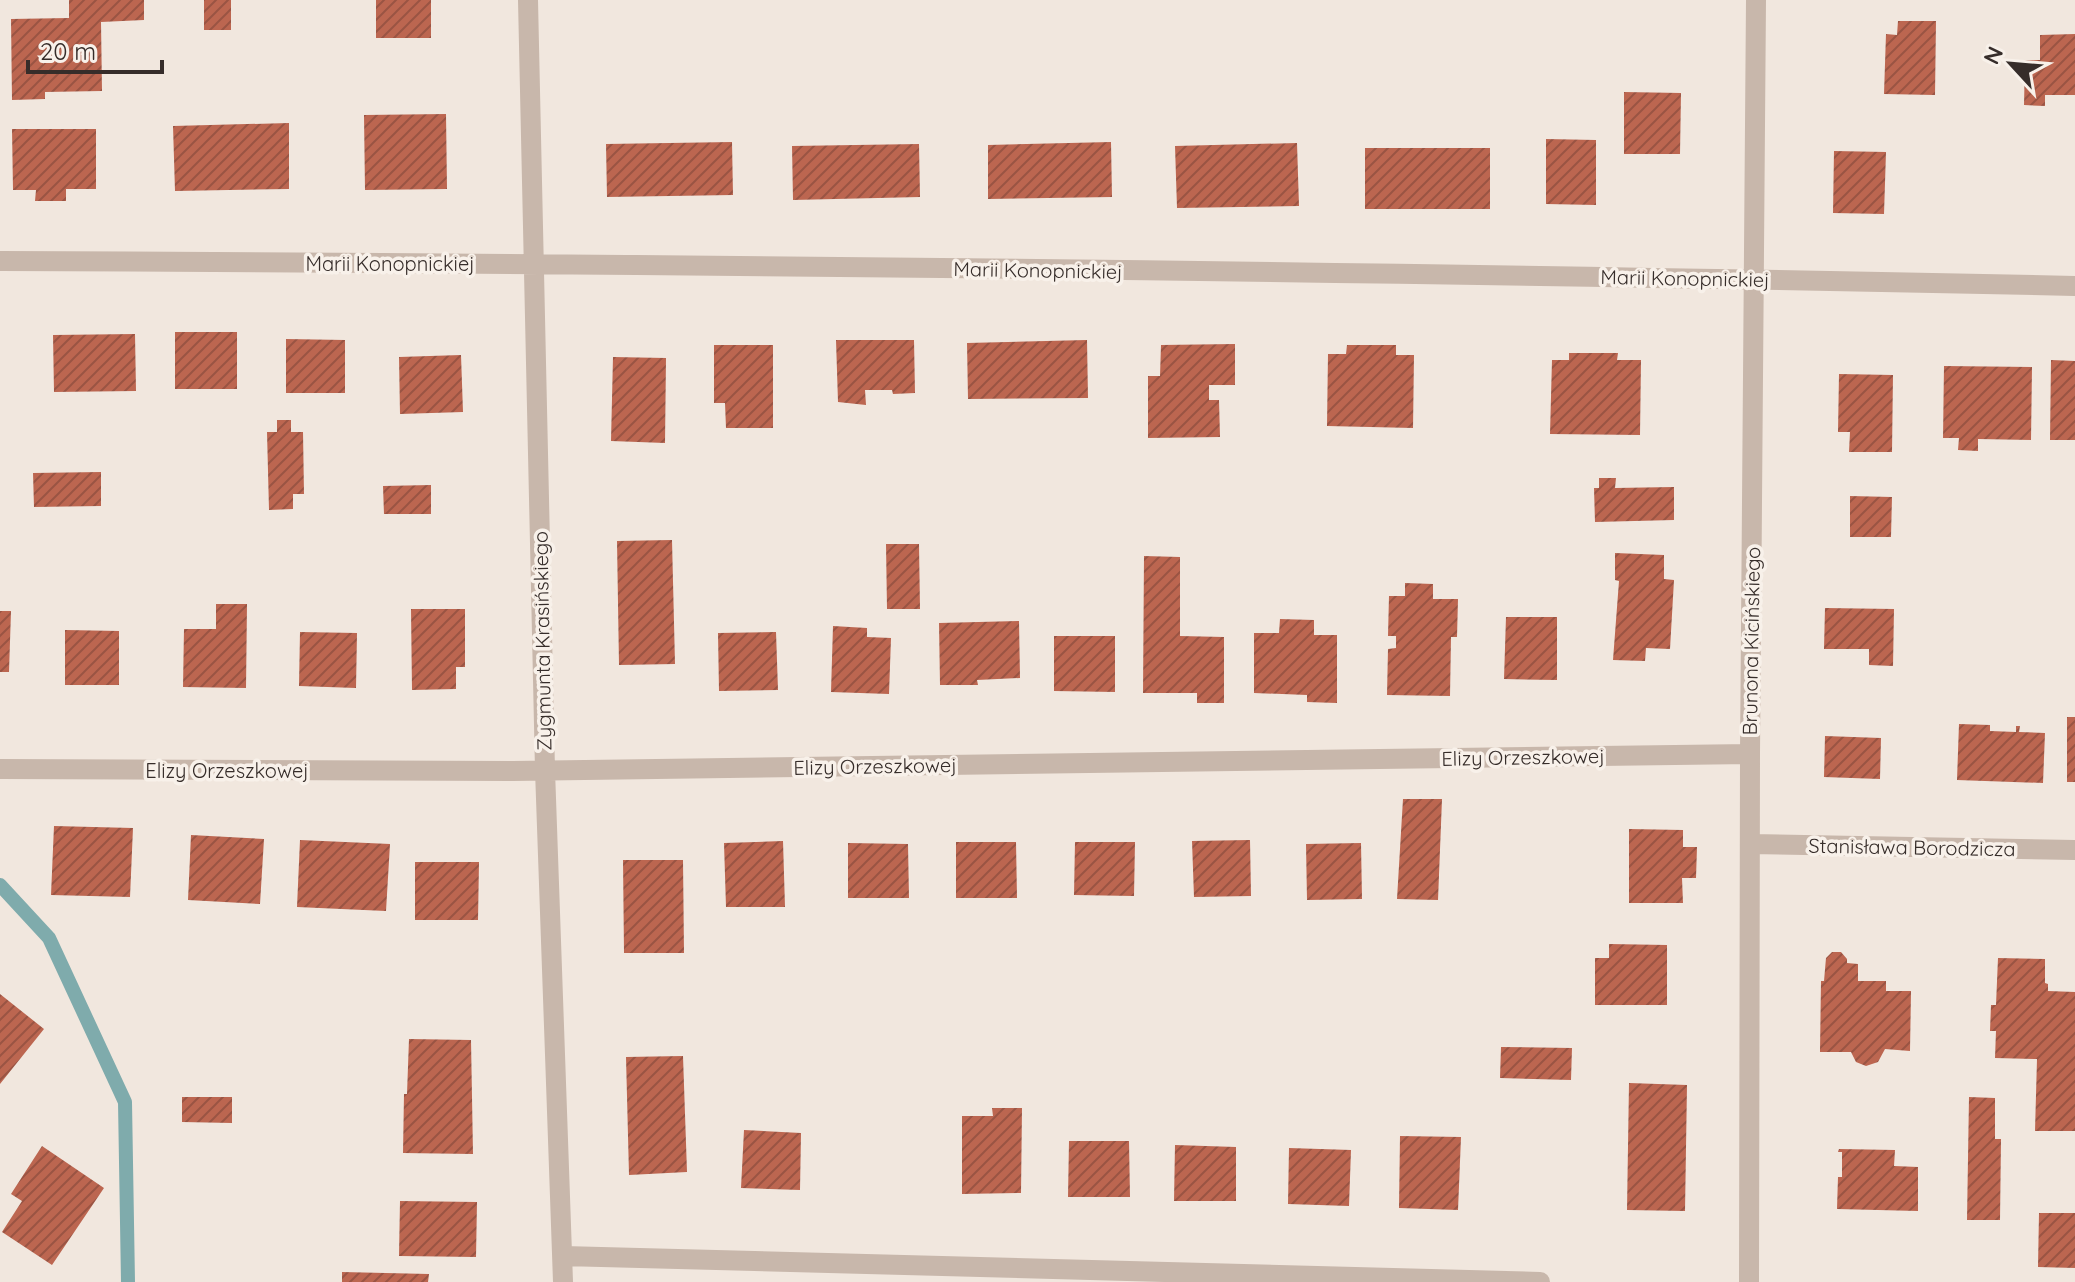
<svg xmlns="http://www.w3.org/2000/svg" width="2075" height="1282" viewBox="0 0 2075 1282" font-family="Quicksand,sans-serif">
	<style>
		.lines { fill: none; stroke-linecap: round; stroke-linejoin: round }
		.stream { stroke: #7fabac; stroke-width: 14 }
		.building { fill: url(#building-hatch) }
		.minor { stroke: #c8b7ab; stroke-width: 20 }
		.labels { text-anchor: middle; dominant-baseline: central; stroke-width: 7; stroke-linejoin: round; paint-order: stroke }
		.street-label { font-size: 20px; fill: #362d2a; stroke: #f8f1ea }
	</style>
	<defs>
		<pattern id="building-hatch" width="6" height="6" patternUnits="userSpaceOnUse" patternTransform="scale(2)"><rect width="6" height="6" fill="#bc6650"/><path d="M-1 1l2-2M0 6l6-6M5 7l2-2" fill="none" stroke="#9a5443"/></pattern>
	</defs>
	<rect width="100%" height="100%" fill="#f1e7de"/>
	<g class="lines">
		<!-- stream -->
		<path class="stream" d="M 0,885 L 49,938 L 125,1102 L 128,1282"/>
	</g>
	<!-- building -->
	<path class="building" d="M 69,0 L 144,0 L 144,20 L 101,22 L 102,91 L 45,92 L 45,99 L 12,100 L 11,19 L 69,18 Z
		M 204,0 L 231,0 L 231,30 L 204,30 Z
		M 376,0 L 431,0 L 431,38 L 376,38 Z
		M 1898,21 L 1936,21 L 1935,95 L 1884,94 L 1886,34 L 1897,35 Z
		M 2075,34 L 2075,95 L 2045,95 L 2045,106 L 2024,105 L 2025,60 L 2040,60 L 2040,35 Z
		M 1624,92 L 1681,93 L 1680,154 L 1624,154 Z
		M 446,114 L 447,189 L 365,190 L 364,115 Z
		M 289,123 L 289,189 L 175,191 L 173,126 Z
		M 12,129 L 96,129 L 96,189 L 66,189 L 66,201 L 35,201 L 36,190 L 13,190 Z
		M 1546,139 L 1596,140 L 1596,205 L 1546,204 Z
		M 732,142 L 733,195 L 607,197 L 606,144 Z
		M 1111,142 L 1112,197 L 988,199 L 988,145 Z
		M 1297,143 L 1299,206 L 1177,208 L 1175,146 Z
		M 919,144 L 920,197 L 793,200 L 792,146 Z
		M 1365,148 L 1490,148 L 1490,209 L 1365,209 Z
		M 1834,151 L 1886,152 L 1884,214 L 1833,213 Z
		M 175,332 L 237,332 L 237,389 L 175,389 Z
		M 135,334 L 136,391 L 54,392 L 53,335 Z
		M 286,339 L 345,340 L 345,393 L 286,393 Z
		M 836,340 L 914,340 L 915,393 L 893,394 L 892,390 L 865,390 L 866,405 L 838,402 Z
		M 1087,340 L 1088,398 L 968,399 L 967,343 Z
		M 1235,344 L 1235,385 L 1209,385 L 1209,400 L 1219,400 L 1220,437 L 1148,438 L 1148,376 L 1160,376 L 1161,345 Z
		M 714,345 L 773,345 L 773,428 L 726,428 L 725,403 L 714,403 Z
		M 1347,345 L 1396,345 L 1396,355 L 1414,355 L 1413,428 L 1327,426 L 1328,354 L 1346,354 Z
		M 1569,353 L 1618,353 L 1617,360 L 1641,360 L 1640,435 L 1550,434 L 1552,360 L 1569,360 Z
		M 461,355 L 463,412 L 400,414 L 399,357 Z
		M 613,357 L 666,358 L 665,443 L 611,441 Z
		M 2051,360 L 2075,361 L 2075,440 L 2050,440 Z
		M 1944,366 L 2032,367 L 2031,440 L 1978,439 L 1978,451 L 1958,450 L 1959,438 L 1943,438 Z
		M 1839,374 L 1893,375 L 1892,452 L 1849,452 L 1850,432 L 1838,432 Z
		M 277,420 L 291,420 L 291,432 L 303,432 L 304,494 L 293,494 L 293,509 L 269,510 L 267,432 L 277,432 Z
		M 101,472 L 101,506 L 34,507 L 33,473 Z
		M 1599,478 L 1616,478 L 1615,488 L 1674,487 L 1674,520 L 1595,522 L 1594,488 L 1599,488 Z
		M 431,485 L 431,514 L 384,514 L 383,486 Z
		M 1850,496 L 1892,497 L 1891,537 L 1850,537 Z
		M 672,540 L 675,664 L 619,665 L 617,541 Z
		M 886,544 L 919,544 L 920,609 L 887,609 Z
		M 1615,553 L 1664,555 L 1664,579 L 1674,580 L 1670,649 L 1646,648 L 1645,661 L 1613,660 L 1619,581 L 1615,580 Z
		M 1144,556 L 1180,557 L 1180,636 L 1224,637 L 1224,703 L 1197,703 L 1197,693 L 1143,693 Z
		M 1405,583 L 1433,584 L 1433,599 L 1458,599 L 1457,637 L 1451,637 L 1450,696 L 1387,695 L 1388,649 L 1396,648 L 1396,636 L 1388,636 L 1389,596 L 1405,596 Z
		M 216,604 L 247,604 L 246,688 L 183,687 L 184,629 L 216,629 Z
		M 1825,608 L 1894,609 L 1893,666 L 1869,665 L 1869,649 L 1824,649 Z
		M 411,609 L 465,609 L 465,667 L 456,667 L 456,689 L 412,690 Z
		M 0,611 L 11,611 L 9,672 L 0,672 Z
		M 1506,617 L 1557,617 L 1557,680 L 1504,679 Z
		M 1280,619 L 1314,620 L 1314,635 L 1337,635 L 1337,703 L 1307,702 L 1307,695 L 1254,693 L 1254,633 L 1279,633 Z
		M 1019,621 L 1020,678 L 977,680 L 978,685 L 940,685 L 939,623 Z
		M 833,626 L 867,628 L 867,637 L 891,638 L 889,694 L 831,692 Z
		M 65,630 L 119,631 L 119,685 L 65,685 Z
		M 300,632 L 357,633 L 356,688 L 299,686 Z
		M 776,632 L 778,690 L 719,691 L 718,633 Z
		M 1054,636 L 1115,636 L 1115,692 L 1054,691 Z
		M 2067,717 L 2075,717 L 2075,782 L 2067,782 Z
		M 1959,724 L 1990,725 L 1990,731 L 2016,732 L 2016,726 L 2020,726 L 2019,732 L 2045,733 L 2043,783 L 1957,780 Z
		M 1825,736 L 1881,738 L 1880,779 L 1824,777 Z
		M 1403,799 L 1442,799 L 1438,900 L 1397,899 Z
		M 54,826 L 133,828 L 130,897 L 51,895 Z
		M 1629,829 L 1683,830 L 1683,847 L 1697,847 L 1696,878 L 1682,878 L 1683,903 L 1629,903 Z
		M 191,835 L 264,839 L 260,904 L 188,900 Z
		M 300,840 L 390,844 L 386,911 L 297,907 Z
		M 1250,840 L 1251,896 L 1194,897 L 1192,841 Z
		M 783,841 L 785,907 L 726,907 L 724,843 Z
		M 956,842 L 1016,842 L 1017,898 L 956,898 Z
		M 1075,842 L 1135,842 L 1134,896 L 1074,895 Z
		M 848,843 L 908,844 L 909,898 L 848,898 Z
		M 1361,843 L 1362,899 L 1307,900 L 1306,844 Z
		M 623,860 L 683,860 L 684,953 L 624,953 Z
		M 415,862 L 479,862 L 478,920 L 415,920 Z
		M 1609,944 L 1667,945 L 1667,1005 L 1595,1005 L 1595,958 L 1609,958 Z
		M 1832,952 L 1841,952 L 1847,959 L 1847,963 L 1858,964 L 1858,981 L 1886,981 L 1886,991 L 1911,991 L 1910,1051 L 1885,1049 L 1878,1062 L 1866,1066 L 1856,1062 L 1851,1052 L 1820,1052 L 1821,981 L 1824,981 L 1826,958 Z
		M 1998,958 L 2045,959 L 2045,983 L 2048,984 L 2048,991 L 2075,992 L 2075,1131 L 2035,1131 L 2037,1059 L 1995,1058 L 1996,1031 L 1990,1031 L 1991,1005 L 1996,1005 Z
		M 0,994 L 44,1029 L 0,1084 Z
		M 409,1039 L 471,1040 L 473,1154 L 403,1153 L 404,1094 L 407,1094 Z
		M 1501,1047 L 1572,1048 L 1571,1080 L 1500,1078 Z
		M 683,1056 L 687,1172 L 629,1175 L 626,1057 Z
		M 1629,1083 L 1687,1085 L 1685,1211 L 1627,1210 Z
		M 182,1097 L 232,1097 L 232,1123 L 182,1122 Z
		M 1969,1097 L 1995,1098 L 1995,1139 L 2001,1139 L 2000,1220 L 1967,1220 Z
		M 992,1108 L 1022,1108 L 1021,1193 L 962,1194 L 962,1116 L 993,1116 Z
		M 744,1130 L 801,1133 L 800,1190 L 741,1188 Z
		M 1400,1136 L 1461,1137 L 1458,1210 L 1399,1208 Z
		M 1069,1141 L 1129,1141 L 1130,1197 L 1068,1197 Z
		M 1175,1145 L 1236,1147 L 1236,1201 L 1174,1201 Z
		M 42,1146 L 104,1188 L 52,1265 L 2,1232 L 22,1201 L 11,1194 Z
		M 1289,1148 L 1351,1150 L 1349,1206 L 1288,1204 Z
		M 1839,1149 L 1895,1150 L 1894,1166 L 1918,1167 L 1918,1211 L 1837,1209 L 1838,1177 L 1842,1177 L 1842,1152 L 1838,1152 Z
		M 400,1201 L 477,1202 L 476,1257 L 399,1256 Z
		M 2039,1213 L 2075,1213 L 2075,1268 L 2038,1267 Z
		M 342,1272 L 429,1274 L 428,1282 L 342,1282 Z"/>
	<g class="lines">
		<!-- minor -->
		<path class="minor" d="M 528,0 L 545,770 L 563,1282
			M 0,261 C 692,264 1383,271 2075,286
			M 0,769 L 513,771 L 1750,754
			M 1750,844 L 2075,850
			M 563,1256 L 1540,1282
			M 1749,1282 L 1750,754 L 1756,0"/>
	</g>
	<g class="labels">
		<!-- street labels -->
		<g class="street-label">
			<text x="390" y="263">Marii Konopnickiej</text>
			<text transform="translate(1038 270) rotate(1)">Marii Konopnickiej</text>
			<text transform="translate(1685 278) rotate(1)">Marii Konopnickiej</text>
			<text transform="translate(542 641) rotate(-91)">Zygmunta Krasińskiego</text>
			<text transform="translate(1751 641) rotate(-89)">Brunona Kicińskiego</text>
			<text transform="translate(1523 757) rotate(-1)">Elizy Orzeszkowej</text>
			<text transform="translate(875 766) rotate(-1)">Elizy Orzeszkowej</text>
			<text x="227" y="770">Elizy Orzeszkowej</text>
			<text transform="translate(1912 847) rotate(1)">Stanisława Borodzicza</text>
		</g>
	</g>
	<!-- north arrow -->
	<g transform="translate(2011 64) rotate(296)" stroke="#f8f1ea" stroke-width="6" paint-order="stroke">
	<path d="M0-6L14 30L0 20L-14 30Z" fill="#362d2a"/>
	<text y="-12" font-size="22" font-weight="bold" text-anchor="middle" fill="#362d2a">N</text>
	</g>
	<!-- scale -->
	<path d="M28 60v12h134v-12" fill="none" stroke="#362d2a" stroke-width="4"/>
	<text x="40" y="60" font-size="24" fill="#362d2a" stroke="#f8f1ea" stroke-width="6" paint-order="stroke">20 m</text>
</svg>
